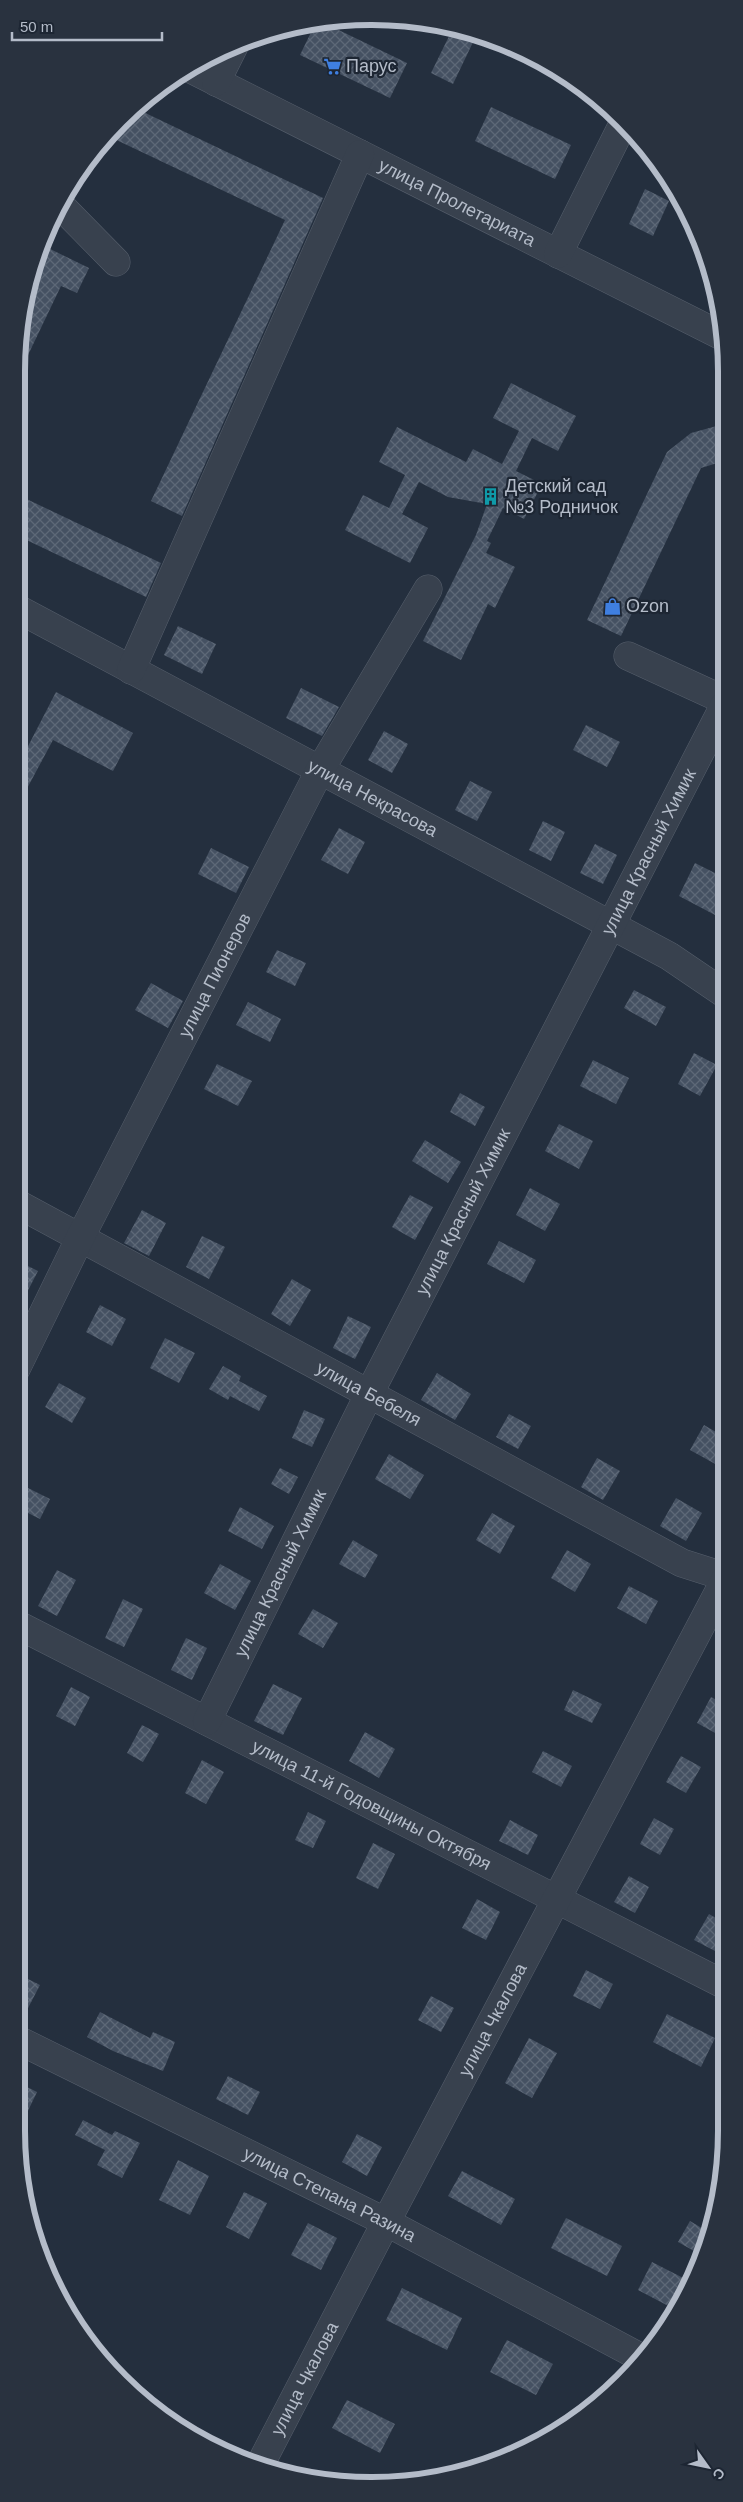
<svg xmlns="http://www.w3.org/2000/svg" width="743" height="2502" viewBox="0 0 743 2502" font-family="Helvetica,sans-serif">
	<style>
		.building { fill: url(#building-cross-hatch) }
		.lines { fill: none; stroke-linecap: round; stroke-linejoin: round }
		.minor-casing { stroke: #565f6c; stroke-width: 29 }
		.minor { stroke: #38414e; stroke-width: 28 }
		.labels { text-anchor: middle; dominant-baseline: central; stroke-width: 4.5; stroke-linejoin: round; paint-order: stroke }
		.poi-label { font-size: 18px; fill: #b4bcc9; stroke: #1d2633; text-anchor: start }
		.street-label { font-size: 18px; fill: #b4bcc9; stroke: #1d2633 }
		.rim { fill: none; stroke: #b4bcc9; stroke-width: 6 }
	</style>
	<defs>
		<pattern id="building-cross-hatch" width="8" height="8" patternUnits="userSpaceOnUse" patternTransform="scale(1.25)"><rect width="8" height="8" fill="#455162"/><path d="M0 0l8 8M0 8l8-8" fill="none" stroke="#5d6877"/></pattern>
	</defs>
	<rect width="100%" height="100%" fill="#242f3e"/>
	<!-- building -->
	<path class="building" d="M 320,21 L 407,63 L 390,98 L 300,55 L 316,22 Z
		M 453,28 L 476,36 L 453,84 L 431,73 Z
		M 491,107 L 571,145 L 555,179 L 475,141 Z
		M 135,108 L 323,198 L 182,516 L 151,501 L 285,220 L 108,136 L 120,120 Z
		M 645,189 L 669,201 L 653,236 L 629,224 Z
		M 42,245 L 89,268 L 77,293 L 61,286 L 18,376 L 16,372 L 23,302 Z
		M 511,383 L 576,416 L 558,451 L 532,438 L 516,471 L 542,484 L 524,519 L 503,508 L 487,541 L 491,543 L 486,553 L 515,567 L 495,608 L 488,604 L 461,660 L 423,641 L 476,535 L 487,504 L 448,497 L 419,482 L 402,514 L 428,528 L 410,563 L 345,530 L 363,495 L 389,508 L 405,475 L 379,462 L 397,427 L 466,462 L 473,449 L 502,464 L 519,431 L 493,418 Z
		M 724,424 L 724,461 L 701,468 L 621,636 L 587,620 L 667,452 L 691,433 Z
		M 16,494 L 161,563 L 146,597 L 16,535 Z
		M 178,626 L 216,644 L 202,674 L 164,655 Z
		M 301,688 L 339,707 L 322,736 L 286,718 Z
		M 56,692 L 133,733 L 113,771 L 53,740 L 16,809 L 16,750 L 24,754 Z
		M 586,725 L 620,742 L 607,767 L 573,750 Z
		M 384,731 L 408,744 L 392,773 L 368,760 Z
		M 470,781 L 492,792 L 477,821 L 455,810 Z
		M 543,821 L 565,832 L 551,861 L 529,850 Z
		M 339,828 L 365,842 L 348,874 L 321,860 Z
		M 595,844 L 617,855 L 603,884 L 580,873 Z
		M 211,848 L 249,867 L 236,893 L 198,874 Z
		M 695,863 L 725,878 L 725,896 L 715,915 L 679,896 Z
		M 277,950 L 306,963 L 295,986 L 266,972 Z
		M 151,983 L 183,1001 L 168,1028 L 135,1010 Z
		M 634,990 L 666,1007 L 656,1026 L 624,1008 Z
		M 248,1002 L 281,1019 L 270,1042 L 236,1025 Z
		M 694,1053 L 717,1065 L 700,1096 L 678,1084 Z
		M 593,1060 L 629,1078 L 616,1104 L 580,1086 Z
		M 217,1064 L 252,1081 L 238,1106 L 204,1089 Z
		M 460,1093 L 485,1107 L 475,1126 L 450,1112 Z
		M 559,1124 L 593,1141 L 579,1169 L 545,1151 Z
		M 425,1140 L 461,1162 L 448,1183 L 412,1161 Z
		M 530,1188 L 560,1204 L 545,1231 L 516,1215 Z
		M 410,1195 L 433,1207 L 415,1240 L 392,1227 Z
		M 142,1210 L 166,1223 L 149,1256 L 124,1243 Z
		M 202,1236 L 225,1247 L 209,1279 L 186,1267 Z
		M 499,1241 L 536,1260 L 524,1283 L 487,1264 Z
		M 16,1260 L 38,1271 L 16,1314 Z
		M 292,1279 L 311,1290 L 290,1326 L 271,1314 Z
		M 100,1305 L 126,1319 L 112,1346 L 86,1332 Z
		M 348,1316 L 371,1327 L 355,1359 L 333,1348 Z
		M 165,1338 L 195,1353 L 179,1383 L 150,1368 Z
		M 223,1366 L 241,1376 L 239,1381 L 267,1396 L 259,1411 L 230,1396 L 228,1400 L 209,1389 Z
		M 437,1373 L 471,1394 L 455,1420 L 421,1400 Z
		M 59,1383 L 86,1398 L 72,1423 L 45,1407 Z
		M 304,1410 L 325,1419 L 312,1447 L 292,1438 Z
		M 509,1414 L 531,1426 L 518,1449 L 496,1437 Z
		M 704,1425 L 726,1438 L 726,1470 L 690,1450 Z
		M 389,1454 L 424,1475 L 410,1499 L 375,1479 Z
		M 597,1458 L 620,1471 L 603,1500 L 581,1487 Z
		M 280,1468 L 298,1477 L 289,1494 L 271,1484 Z
		M 16,1482 L 50,1499 L 40,1519 L 16,1507 Z
		M 676,1498 L 702,1513 L 686,1541 L 660,1526 Z
		M 240,1507 L 274,1526 L 262,1549 L 228,1531 Z
		M 492,1513 L 515,1526 L 500,1554 L 476,1540 Z
		M 353,1540 L 378,1555 L 365,1578 L 339,1564 Z
		M 567,1550 L 591,1564 L 575,1592 L 551,1578 Z
		M 220,1564 L 251,1581 L 235,1610 L 204,1593 Z
		M 57,1570 L 76,1580 L 57,1616 L 38,1606 Z
		M 629,1586 L 658,1601 L 646,1624 L 617,1608 Z
		M 123,1599 L 143,1609 L 124,1647 L 105,1638 Z
		M 313,1609 L 338,1623 L 323,1648 L 298,1634 Z
		M 186,1638 L 207,1648 L 192,1680 L 171,1670 Z
		M 273,1684 L 302,1698 L 283,1735 L 254,1721 Z
		M 71,1687 L 90,1697 L 75,1726 L 56,1716 Z
		M 573,1690 L 602,1704 L 592,1723 L 564,1710 Z
		M 711,1697 L 726,1705 L 726,1718 L 717,1734 L 697,1723 Z
		M 142,1725 L 159,1734 L 143,1762 L 127,1753 Z
		M 365,1732 L 395,1749 L 379,1778 L 349,1761 Z
		M 543,1751 L 572,1766 L 561,1787 L 532,1772 Z
		M 681,1756 L 701,1767 L 686,1793 L 666,1782 Z
		M 202,1760 L 224,1772 L 206,1804 L 185,1793 Z
		M 308,1812 L 326,1821 L 313,1848 L 295,1840 Z
		M 654,1818 L 674,1829 L 660,1855 L 640,1844 Z
		M 510,1820 L 538,1835 L 528,1855 L 499,1841 Z
		M 373,1843 L 395,1854 L 378,1889 L 356,1878 Z
		M 629,1876 L 649,1887 L 635,1913 L 614,1902 Z
		M 477,1899 L 500,1912 L 486,1940 L 462,1928 Z
		M 709,1914 L 726,1924 L 726,1930 L 715,1951 L 694,1940 Z
		M 586,1970 L 613,1984 L 600,2009 L 573,1996 Z
		M 16,1973 L 40,1985 L 27,2010 L 16,2005 Z
		M 431,1996 L 454,2008 L 441,2032 L 418,2020 Z
		M 100,2012 L 150,2038 L 153,2032 L 175,2042 L 163,2071 L 113,2051 L 87,2037 Z
		M 667,2014 L 715,2038 L 701,2067 L 653,2042 Z
		M 529,2038 L 557,2053 L 532,2098 L 505,2083 Z
		M 228,2076 L 260,2092 L 248,2115 L 216,2099 Z
		M 21,2084 L 37,2092 L 17,2134 L 16,2094 Z
		M 83,2120 L 112,2135 L 115,2131 L 140,2143 L 122,2178 L 97,2165 L 105,2150 L 75,2135 Z
		M 357,2134 L 382,2147 L 367,2176 L 342,2162 Z
		M 178,2160 L 209,2176 L 190,2215 L 159,2200 Z
		M 462,2171 L 515,2199 L 501,2225 L 448,2196 Z
		M 244,2192 L 267,2203 L 249,2239 L 226,2227 Z
		M 566,2218 L 622,2246 L 607,2276 L 551,2248 Z
		M 690,2221 L 710,2233 L 703,2256 L 678,2242 Z
		M 308,2223 L 337,2238 L 321,2270 L 291,2255 Z
		M 652,2262 L 691,2282 L 676,2310 L 638,2290 Z
		M 402,2288 L 462,2318 L 447,2350 L 386,2320 Z
		M 507,2340 L 553,2364 L 536,2395 L 490,2372 Z
		M 347,2400 L 395,2424 L 380,2453 L 332,2428 Z"/>
	<g class="lines">
		<defs>
			<g id="minor">
				<path id="s1" d="M 189,68 L 724,337"/>
				<path d="M 216,82 L 235,44"/>
				<path d="M 60,205 L 116,262"/>
				<path d="M 558,254 L 623,124"/>
				<path id="s2" d="M 16,608 L 669,956 L 725,994"/>
				<path d="M 628,656 L 724,700"/>
				<path d="M 131,670 L 360,154"/>
				<path id="s3" d="M 16,1203 L 682,1563 L 726,1577"/>
				<path id="s4" d="M 16,1369 L 80,1238 L 320,770 L 428,589"/>
				<path id="s5" d="M 16,1624 L 727,1986"/>
				<path id="s6" d="M 207,1721 L 369,1394 L 724,706"/>
				<path id="s7" d="M 16,2039 L 386,2222 L 640,2357"/>
				<path id="s8" d="M 261,2463 L 386,2222 L 726,1578"/>
			</g>
		</defs>
		<!-- minor casing -->
		<use href="#minor" class="minor-casing"/>
		<!-- minor -->
		<use href="#minor" class="minor"/>
	</g>
	<!-- icons -->
	<defs>
		<symbol id="supermarket-bare" viewBox="-9 -9 18 18"><path d="M-6-5.5h2.5l.6 2H6L4.5 2H-2.5L-4.4-4H-6ZM-1.5 3.2a1.3 1.3 0 1 0 .1 0ZM3 3.2a1.3 1.3 0 1 0 .1 0Z" fill="#3f7fe0" stroke="#1d2633" stroke-width="2.5" paint-order="stroke"/></symbol>
		<symbol id="building-bare" viewBox="-9 -9 18 18"><path d="M-4-6H4V6H1V3H-1V6H-4ZM-2.5-4.3h1.7v1.8h-1.7ZM.8-4.3h1.7v1.8H.8ZM-2.5-1h1.7V.8h-1.7ZM.8-1h1.7V.8H.8Z" fill="#0f9aa8" stroke="#1d2633" stroke-width="2.5" paint-order="stroke"/></symbol>
		<symbol id="shop-bare" viewBox="-9 -9 18 18"><path d="M-5-2.5h2.3a2.7 3.5 0 0 1 5.4 0H5L5.5 6h-11ZM-1.5-2.5h3a1.5 2.3 0 0 0-3 0Z" fill="#3f7fe0" stroke="#1d2633" stroke-width="2.5" paint-order="stroke"/></symbol>
	</defs>
	<g fill-rule="evenodd">
		<use href="#supermarket-bare" x="320" y="54" width="25" height="25"/>
		<use href="#building-bare" x="478" y="484" width="25" height="25"/>
		<use href="#shop-bare" x="600" y="594" width="25" height="25"/>
	</g>
	<g class="labels">
		<!-- poi labels -->
		<g class="poi-label">
			<text x="346" y="66">Парус</text>
			<text x="505" y="486">Детский сад<tspan x="505" dy="21">№3 Родничок</tspan></text>
			<text x="626" y="606">Ozon</text>
		</g>
		<!-- street labels -->
		<g class="street-label">
			<text stroke="none"><textPath href="#s1" startOffset="300">улица Пролетариата</textPath></text>
			<text stroke="none"><textPath href="#s2" startOffset="404">улица Некрасова</textPath></text>
			<text stroke="none"><textPath href="#s6" startOffset="975">улица Красный Химик</textPath></text>
			<text stroke="none"><textPath href="#s4" startOffset="441">улица Пионеров</textPath></text>
			<text stroke="none"><textPath href="#s6" startOffset="570">улица Красный Химик</textPath></text>
			<text stroke="none"><textPath href="#s3" startOffset="401">улица Бебеля</textPath></text>
			<text stroke="none"><textPath href="#s6" startOffset="165">улица Красный Химик</textPath></text>
			<text stroke="none"><textPath href="#s5" startOffset="399">улица 11-й Годовщины Октября</textPath></text>
			<text stroke="none"><textPath href="#s8" startOffset="500">улица Чкалова</textPath></text>
			<text stroke="none"><textPath href="#s7" startOffset="350">улица Степана Разина</textPath></text>
			<text stroke="none"><textPath href="#s8" startOffset="95">улица Чкалова</textPath></text>
		</g>
	</g>
	<!-- crop -->
	<path d="M0 0H743V2502H0ZM371 25H372A346 346 0 0 1 718 371V2131A346 346 0 0 1 372 2477H371A346 346 0 0 1 25 2131V371A346 346 0 0 1 371 25Z" fill="#29323f" fill-rule="evenodd"/>
	<path class="rim" d="M371 25H372A346 346 0 0 1 718 371V2131A346 346 0 0 1 372 2477H371A346 346 0 0 1 25 2131V371A346 346 0 0 1 371 25Z"/>
	<!-- north arrow -->
	<g transform="translate(708 2467) rotate(123)" stroke="#1d2633" stroke-width="4" paint-order="stroke">
	<path d="M0-4L9 19L0 12L-9 19Z" fill="#b4bcc9"/>
	<text y="-8" font-size="14" font-weight="bold" text-anchor="middle" fill="#b4bcc9">С</text>
	</g>
	<!-- scale -->
	<path d="M12 32v8h150v-8" fill="none" stroke="#b4bcc9" stroke-width="2.5"/>
	<text x="20" y="32" font-size="15" fill="#b4bcc9" stroke="#1d2633" stroke-width="4" paint-order="stroke">50 m</text>
</svg>
